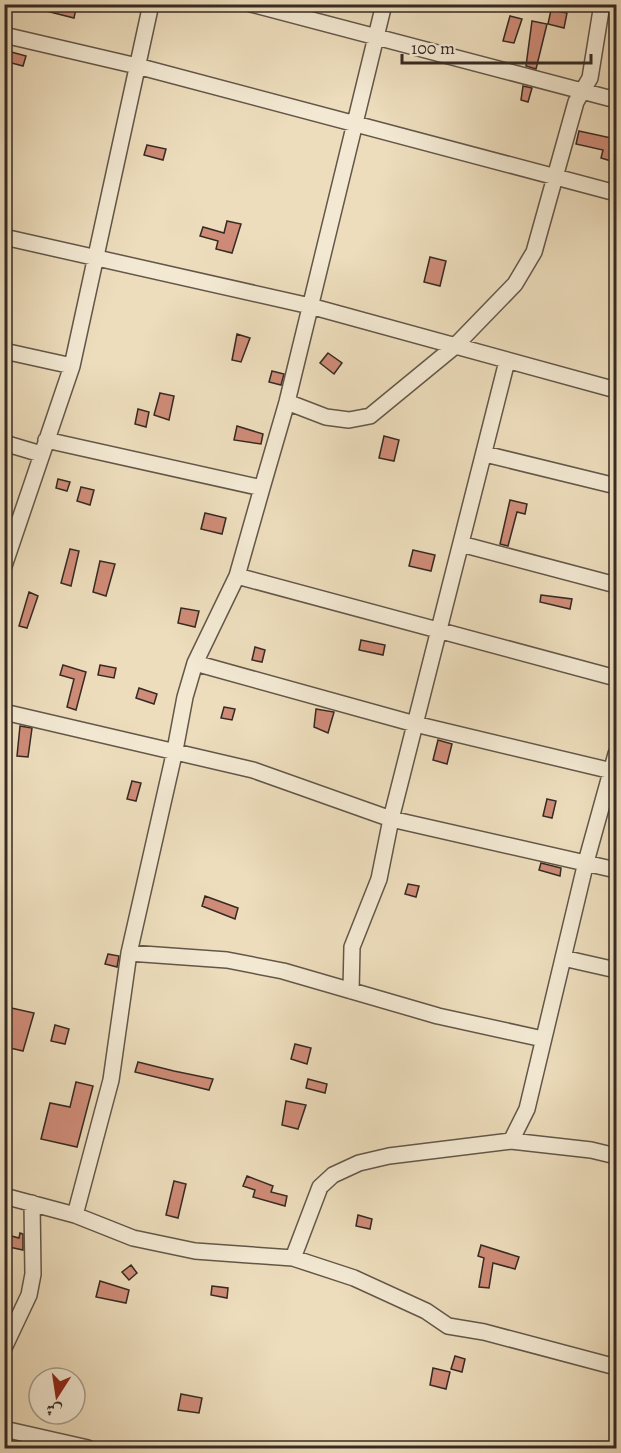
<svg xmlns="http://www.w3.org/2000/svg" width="621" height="1453" viewBox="0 0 621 1453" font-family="Alegreya,Amiri,serif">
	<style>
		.building { fill: #cf8c78; stroke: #352a23; stroke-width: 1.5 }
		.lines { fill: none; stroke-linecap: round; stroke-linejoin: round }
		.street-casing { stroke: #635749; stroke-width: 18 }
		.street { stroke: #f3e9d3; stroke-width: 15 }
	</style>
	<rect width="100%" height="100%" fill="#edddbc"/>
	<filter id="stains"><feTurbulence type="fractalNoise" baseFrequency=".00333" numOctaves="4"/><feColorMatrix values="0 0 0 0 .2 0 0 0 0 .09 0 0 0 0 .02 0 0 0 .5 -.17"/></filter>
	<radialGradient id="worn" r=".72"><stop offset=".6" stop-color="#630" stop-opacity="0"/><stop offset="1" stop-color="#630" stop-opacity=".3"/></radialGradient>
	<!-- building -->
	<path class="building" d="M 35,4 L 77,4 L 74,18 L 34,8 Z
		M 551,10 L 567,13 L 564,28 L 548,24 Z
		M 510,16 L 522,19 L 514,43 L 503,41 Z
		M 532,21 L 547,24 L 536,69 L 526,66 Z
		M 4,50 L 26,56 L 23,66 L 4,61 Z
		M 523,86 L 532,88 L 528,102 L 521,100 Z
		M 579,131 L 616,139 L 611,161 L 601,158 L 603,150 L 576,144 Z
		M 147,145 L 166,149 L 163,160 L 144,155 Z
		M 227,221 L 241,224 L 232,253 L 216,249 L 218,241 L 200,236 L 203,227 L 224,233 Z
		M 430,257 L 446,261 L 440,286 L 424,282 Z
		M 237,334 L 250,338 L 241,362 L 232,360 Z
		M 328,353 L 342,363 L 334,374 L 320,363 Z
		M 272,371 L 284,374 L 281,385 L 269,382 Z
		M 160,393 L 174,396 L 169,420 L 154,415 Z
		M 138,409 L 149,412 L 146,427 L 135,424 Z
		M 237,426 L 263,434 L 261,444 L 234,440 Z
		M 384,436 L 399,440 L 394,461 L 379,458 Z
		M 58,479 L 70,482 L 67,491 L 56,488 Z
		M 81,487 L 94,490 L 90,505 L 77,501 Z
		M 510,500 L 527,504 L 525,514 L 517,512 L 508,546 L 500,544 Z
		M 205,513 L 226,518 L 222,534 L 201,529 Z
		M 70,549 L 79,551 L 71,586 L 61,583 Z
		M 413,550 L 435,555 L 431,571 L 409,566 Z
		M 100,561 L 115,564 L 106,596 L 93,592 Z
		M 29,592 L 38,596 L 27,628 L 19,626 Z
		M 541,595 L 572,599 L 570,609 L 540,602 Z
		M 181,608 L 199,611 L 195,627 L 178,623 Z
		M 361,640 L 385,645 L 383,655 L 359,650 Z
		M 255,647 L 265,650 L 262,662 L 252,660 Z
		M 63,665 L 86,672 L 76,710 L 67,707 L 74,679 L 60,675 Z
		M 100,665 L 116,668 L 114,678 L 98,675 Z
		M 139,688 L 157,694 L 154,704 L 136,698 Z
		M 224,707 L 235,709 L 232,720 L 221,718 Z
		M 316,709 L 334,712 L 328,733 L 314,727 Z
		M 20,726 L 32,728 L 28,757 L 17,756 Z
		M 438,740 L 452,744 L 447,764 L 433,760 Z
		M 132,781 L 141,783 L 136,801 L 127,799 Z
		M 547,799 L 556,801 L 552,818 L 543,816 Z
		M 541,863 L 561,868 L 560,876 L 539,870 Z
		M 408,884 L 419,886 L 416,897 L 405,894 Z
		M 205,896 L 238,908 L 235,919 L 202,906 Z
		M 108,954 L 119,956 L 117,967 L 105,964 Z
		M 7,1007 L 34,1013 L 23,1051 L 6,1047 L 10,1033 L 4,1031 Z
		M 55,1025 L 69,1029 L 65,1044 L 51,1041 Z
		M 295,1044 L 311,1048 L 307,1064 L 291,1059 Z
		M 138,1062 L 174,1071 L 213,1079 L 209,1090 L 135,1072 Z
		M 308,1079 L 327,1084 L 325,1093 L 306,1088 Z
		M 76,1082 L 93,1086 L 77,1147 L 41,1139 L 50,1103 L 70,1107 Z
		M 286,1101 L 306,1105 L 298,1129 L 282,1125 Z
		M 247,1176 L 273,1186 L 271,1192 L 287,1196 L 285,1206 L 253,1197 L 255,1190 L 243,1186 Z
		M 174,1181 L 186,1184 L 178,1218 L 166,1215 Z
		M 358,1215 L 372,1219 L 370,1229 L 356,1226 Z
		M 20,1233 L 23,1234 L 23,1250 L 4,1246 L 4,1234 L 19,1238 Z
		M 481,1245 L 519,1257 L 515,1269 L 493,1263 L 489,1288 L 479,1287 L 484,1258 L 478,1256 Z
		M 131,1265 L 137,1273 L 129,1280 L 122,1272 Z
		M 100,1281 L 129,1290 L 126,1303 L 96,1297 Z
		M 212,1286 L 228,1288 L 227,1298 L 211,1295 Z
		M 455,1356 L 465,1359 L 462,1372 L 451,1369 Z
		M 433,1368 L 450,1372 L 446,1389 L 430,1385 Z
		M 181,1394 L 202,1398 L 199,1413 L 178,1410 Z"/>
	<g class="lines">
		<defs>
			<path id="street" d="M 251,4 L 616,100
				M 4,35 L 137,66 L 616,193
				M 4,237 L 310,306 L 616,390
				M 4,351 L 72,366
				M 287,402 L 326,417 L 349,420 L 370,416 L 454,347 L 515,284 L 534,252 L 576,102 L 590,78 L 602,4
				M 46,440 L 262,488
				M 4,443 L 41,454
				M 485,454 L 616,486
				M 461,544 L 616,585
				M 4,566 L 72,366 L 151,4
				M 237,576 L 616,678
				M 195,663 L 415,724 L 616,772
				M 4,712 L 253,770 L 391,819 L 616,870
				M 129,953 L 227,960 L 283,971 L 438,1016 L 543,1039
				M 563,958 L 616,970
				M 351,991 L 352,947 L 379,879 L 391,819 L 507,361
				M 511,1141 L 527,1109 L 586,862 L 616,754
				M 4,1196 L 75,1215 L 133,1238 L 195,1251 L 293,1258 L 354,1278 L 426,1311 L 448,1326 L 484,1332 L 616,1367
				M 75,1215 L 111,1080 L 129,953 L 175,750 L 185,697 L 195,663 L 237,576 L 262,488 L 287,402 L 384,4
				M 293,1258 L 320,1187 L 333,1175 L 359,1163 L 389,1156 L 511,1141 L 591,1150 L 616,1156
				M 4,1348 L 29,1295 L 33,1274 L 32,1203
				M 4,1429 L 88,1448"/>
		</defs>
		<!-- street casing -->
		<use href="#street" class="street-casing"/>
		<!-- street -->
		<use href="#street" class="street"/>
	</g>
	<!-- margin -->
	<rect width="621" height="1453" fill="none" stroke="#edddbc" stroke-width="24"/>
	<rect x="6" y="6" width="609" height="1441" fill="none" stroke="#352a23" stroke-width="3"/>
	<rect x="12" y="12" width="597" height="1429" fill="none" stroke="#352a23" stroke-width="1.5"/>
	<!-- north arrow -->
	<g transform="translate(57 1396) rotate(192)"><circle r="28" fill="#f3e9d3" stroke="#a79d8d" stroke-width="1.5"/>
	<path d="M0-4.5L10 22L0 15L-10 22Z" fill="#8f2418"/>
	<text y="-9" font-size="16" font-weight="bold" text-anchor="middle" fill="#352a23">ش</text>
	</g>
	<!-- scale -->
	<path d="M402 54v9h189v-9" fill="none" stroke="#352a23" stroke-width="3"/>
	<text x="411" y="54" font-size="18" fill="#352a23" stroke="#f3e9d3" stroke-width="4.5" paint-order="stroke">100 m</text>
	<rect width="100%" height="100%" filter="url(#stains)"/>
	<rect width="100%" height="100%" fill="url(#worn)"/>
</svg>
